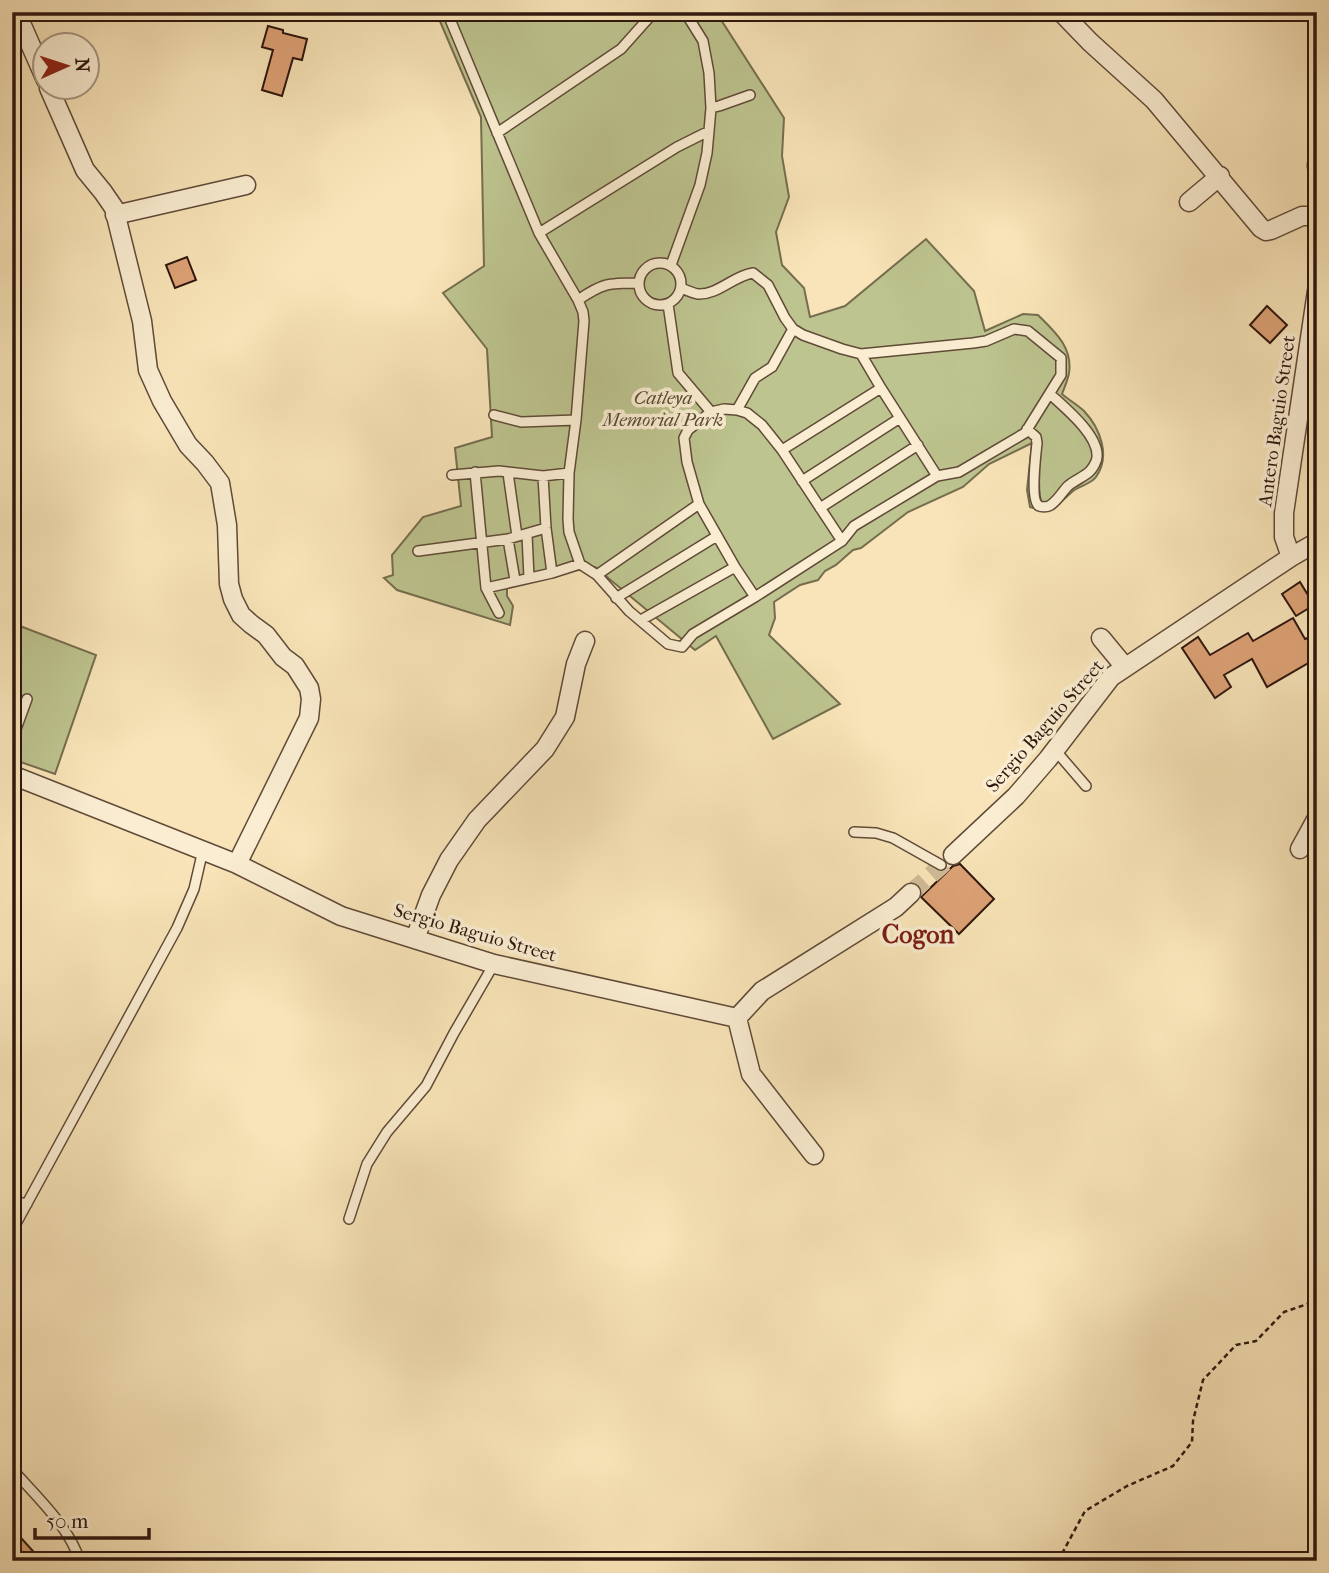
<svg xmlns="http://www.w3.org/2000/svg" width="1329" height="1573" viewBox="0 0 1329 1573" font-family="'IM FELL French Canon',serif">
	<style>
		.green { fill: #bdc48f; stroke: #756d4e; stroke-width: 2 }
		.building { fill: #dda276; stroke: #2d160e; stroke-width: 2 }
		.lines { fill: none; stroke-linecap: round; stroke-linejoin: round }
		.street-tunnel { stroke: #cfbb96; stroke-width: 18; stroke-dasharray: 18 9; stroke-linecap: butt }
		.lane-casing { stroke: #604a38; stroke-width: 12 }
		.street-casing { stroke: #604a38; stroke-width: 21 }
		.path { stroke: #2d160e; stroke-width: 2.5; stroke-dasharray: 5 3.5; stroke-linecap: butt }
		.lane { stroke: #faedd1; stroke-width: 9 }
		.street { stroke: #faedd1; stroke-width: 18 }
		.labels { text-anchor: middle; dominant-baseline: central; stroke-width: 7; stroke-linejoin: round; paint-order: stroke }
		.park-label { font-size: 19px; font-style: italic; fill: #584a35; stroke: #faedd1 }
		.street-label { font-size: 19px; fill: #2d160e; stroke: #faedd1 }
		.district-label { font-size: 26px; font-weight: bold; fill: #7a1f14; stroke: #faedd1 }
	</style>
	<rect width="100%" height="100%" fill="#f8e4b8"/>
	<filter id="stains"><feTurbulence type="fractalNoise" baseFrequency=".00286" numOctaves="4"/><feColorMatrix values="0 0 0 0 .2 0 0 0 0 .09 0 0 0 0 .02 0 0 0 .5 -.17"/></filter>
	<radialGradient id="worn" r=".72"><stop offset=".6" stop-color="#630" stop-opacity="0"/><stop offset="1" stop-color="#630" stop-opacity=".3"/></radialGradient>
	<!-- green -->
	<path class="green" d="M 436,12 L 716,12 L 784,118 L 782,156 L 789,197 L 776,232 L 782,265 L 804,288 L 810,317 L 845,306 L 926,239 L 974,291 L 985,331 L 1023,314 L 1038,315 C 1054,331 1073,347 1069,373 C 1068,380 1064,388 1062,394 C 1069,400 1078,405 1084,411 C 1100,428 1111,456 1096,477 C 1091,484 1079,486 1073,491 C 1057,505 1052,514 1030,507 L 1027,490 L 1032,443 L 989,464 L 963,487 L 908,512 L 861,548 L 853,550 L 836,565 L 825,571 L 818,580 L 800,585 L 774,602 L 775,618 L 769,635 L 840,704 L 773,739 L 716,636 L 695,650 L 595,567 L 515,581 L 507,586 L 507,596 L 513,606 L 510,625 L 397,590 L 384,578 L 393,575 L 392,555 L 423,517 L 461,506 L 455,448 L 492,437 L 487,349 L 443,293 L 484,266 L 481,117 Z
		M 12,623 L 96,655 L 55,774 L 12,759 Z"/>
	<!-- building -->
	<path class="building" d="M 268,26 L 283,30 L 283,33 L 307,39 L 302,60 L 293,58 L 282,96 L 262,90 L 273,50 L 262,47 Z
		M 187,257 L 196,280 L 175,288 L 166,265 Z
		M 1267,306 L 1287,325 L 1270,343 L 1250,325 Z
		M 1300,582 L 1314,605 L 1296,616 L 1282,594 Z
		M 1293,618 L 1305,639 L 1307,638 L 1308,640 L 1317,634 L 1317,658 L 1267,687 L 1252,659 L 1224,675 L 1231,687 L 1215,698 L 1182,648 L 1198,637 L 1210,655 L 1248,633 L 1253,641 Z
		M 960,864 L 994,899 L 959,934 L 921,897 L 953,866 Z
		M 12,1528 L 42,1561 L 12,1561 Z"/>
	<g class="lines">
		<!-- street-tunnel -->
		<path class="street-tunnel" d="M 911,893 L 953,855"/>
		<defs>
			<path id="lane" d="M 447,12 L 539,233 L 578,300 L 583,312 L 584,321 L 576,420 L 569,473 L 568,519 L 569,532 L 580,564 L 597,575 L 629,611 L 668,644 L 682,647 L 693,634 L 755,597 L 842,541 L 854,526 L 937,476 L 959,472 L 1025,433 L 1061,375 L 1061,358 L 1028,331 L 1014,329 L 986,341 L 973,343 L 861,354 L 842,349 L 803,335 L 793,329 L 785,318 L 768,285 L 753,273 C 733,276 718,295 698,294 C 692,293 686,290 681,288
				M 711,108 L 719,106 L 750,95
				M 497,133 L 621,49 L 654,12
				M 539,233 L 677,147 L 709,131
				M639 284a21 21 0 1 1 42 0a21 21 0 1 1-42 0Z
				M 671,265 L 700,185 L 707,153 L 709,131 L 711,108 L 709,73 L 703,41 L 685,12
				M 578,300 C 603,283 608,283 638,283
				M 668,304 L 678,373 L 711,412
				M 861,354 L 881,388 L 937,476
				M 737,410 L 755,378 L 772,367 L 793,329
				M 494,415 L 521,422 L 576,420
				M 1027,429 L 1036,437 L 1037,443 C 1036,453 1030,501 1039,506 C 1041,507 1047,507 1049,506 C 1057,502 1062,492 1068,486 C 1075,480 1084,477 1090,471 C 1093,468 1097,461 1097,457 C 1099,435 1064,407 1050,394
				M 782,450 L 881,388
				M 475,472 L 486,588 L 499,613
				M 508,473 L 517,536
				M 452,475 L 499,471 L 543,476 L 569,473
				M 543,476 L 546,528 L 552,573
				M 802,481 L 900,418
				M 820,508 L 918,445
				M 527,535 L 529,578
				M 508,539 L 515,580
				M 418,551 L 508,539 L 546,528
				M 597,575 L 699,504
				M 486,588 L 552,573 L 580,564
				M 755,597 L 735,567 L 699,504 L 687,462 L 684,438 L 688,430 L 711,412 L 724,409 L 737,410 L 747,413 L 762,425 L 782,450 L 842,541
				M 616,598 L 717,536
				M 641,620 L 735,567
				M 12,740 L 27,699
				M 1055,750 L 1086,786
				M 854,832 L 876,833 L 893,838 L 941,865
				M 12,1201 L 27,1204
				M 349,1219 L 367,1164 L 387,1132 L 426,1086 L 454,1033 L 494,964
				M 12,1231 L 177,928 L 194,889 L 203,850
				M 12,1469 C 36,1496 68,1525 80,1561"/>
			<path id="street" d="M 16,12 L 46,80
				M 1061,12 L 1090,42 L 1154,100 L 1261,228 L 1266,231 L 1271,230 L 1302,216 L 1317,216
				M 49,88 L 85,170 L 103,192 L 114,208 L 142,321 L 148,370 L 162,401 L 188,445 L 205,463 L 220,483 L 227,525 L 229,584 L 233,599 L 241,615 L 251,624 L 266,635 L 283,657 L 295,666 L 309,688 L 311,699 L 309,718 L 237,864
				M 1317,164 L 1317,167
				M 1189,202 L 1220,176
				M 115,215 L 246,185
				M 1291,557 L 1284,537 L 1284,513 L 1317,291
				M 1101,638 L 1125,667
				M 12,775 L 237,864 L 341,916 L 494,964 L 737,1018
				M 1300,849 L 1317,818
				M 953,855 L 1016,796 L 1048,759 L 1111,677 L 1291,557 L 1317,542
				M 415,939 L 431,895 L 449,860 L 477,820 L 545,749 L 565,717 L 576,664 L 585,641
				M 737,1018 L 762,991 L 896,907 L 911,893
				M 737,1018 L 751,1074 L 814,1155"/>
		</defs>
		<!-- lane casing -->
		<use href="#lane" class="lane-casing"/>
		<!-- street casing -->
		<use href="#street" class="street-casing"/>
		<!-- path -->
		<path class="path" d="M 1058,1561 L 1085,1511 L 1127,1486 L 1173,1466 L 1192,1442 L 1193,1421 L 1203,1380 L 1236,1345 L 1256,1341 L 1284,1312 L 1313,1302 L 1317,1304"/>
		<!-- lane -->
		<use href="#lane" class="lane"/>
		<!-- street -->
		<use href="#street" class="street"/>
	</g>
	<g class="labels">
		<!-- park labels -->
		<g class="park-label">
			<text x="663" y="398">Catleya<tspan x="663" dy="22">Memorial Park</tspan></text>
		</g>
		<!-- street labels -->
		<g class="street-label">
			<text transform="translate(1277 421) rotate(-82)">Antero Baguio Street</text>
			<text transform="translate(1045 726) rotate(-49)">Sergio Baguio Street</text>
			<text transform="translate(475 933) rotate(16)">Sergio Baguio Street</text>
		</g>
		<!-- district labels -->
		<g class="district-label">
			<text x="918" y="934">Cogon</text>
		</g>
	</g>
	<!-- margin -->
	<rect width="1329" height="1573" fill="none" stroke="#f8e4b8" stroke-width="42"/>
	<rect x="14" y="14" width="1301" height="1545" fill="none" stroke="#2d160e" stroke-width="3.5"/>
	<rect x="21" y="21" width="1287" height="1531" fill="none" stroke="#2d160e" stroke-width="2"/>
	<!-- north arrow -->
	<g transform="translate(66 66) rotate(87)"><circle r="33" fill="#faedd1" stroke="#a89783" stroke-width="2"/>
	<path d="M0-5L12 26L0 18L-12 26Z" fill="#8f2418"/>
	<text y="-10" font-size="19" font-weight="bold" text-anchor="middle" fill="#2d160e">N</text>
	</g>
	<!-- scale -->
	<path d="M35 1528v10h114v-10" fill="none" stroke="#2d160e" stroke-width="3.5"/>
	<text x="46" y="1528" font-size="21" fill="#2d160e" stroke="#faedd1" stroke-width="5" paint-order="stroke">50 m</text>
	<rect width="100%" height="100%" filter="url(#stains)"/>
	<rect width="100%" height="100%" fill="url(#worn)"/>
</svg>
